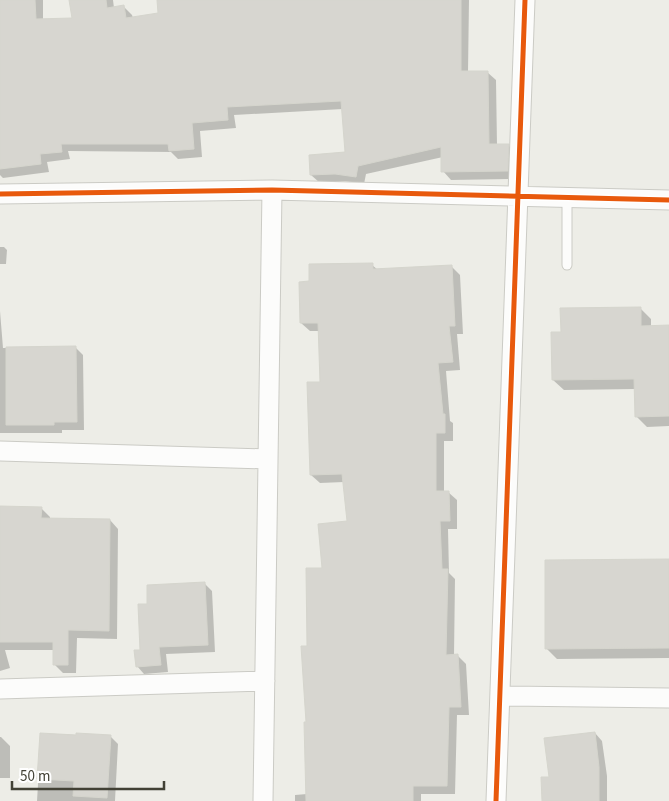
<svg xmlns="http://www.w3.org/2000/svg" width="669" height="801" viewBox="0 0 669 801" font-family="'Source Sans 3',sans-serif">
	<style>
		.shadow { fill: #0003 }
		.building { fill: #d7d6d0; stroke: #d5d5cd }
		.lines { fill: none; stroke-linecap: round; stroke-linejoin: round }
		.lane-casing { stroke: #cbcbc5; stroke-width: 11 }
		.street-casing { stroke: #cbcbc5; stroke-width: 21 }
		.lane { stroke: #fcfcfb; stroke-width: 9 }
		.street { stroke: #fcfcfb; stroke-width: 19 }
		.cycleway-casing { stroke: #fff; stroke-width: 8 }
		.cycleway { stroke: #e8590c; stroke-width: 5 }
	</style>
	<rect width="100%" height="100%" fill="#edede7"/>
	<!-- shadow -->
	<path class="shadow" d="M 0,0 L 43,0 L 43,20 L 74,20 L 71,0 L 113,0 L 114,8 L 124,7 L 132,15 L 133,18 L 159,14 L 158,0 L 469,0 L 468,72 L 487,72 L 496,80 L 497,145 L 508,145 L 516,154 L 515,179 L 451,180 L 443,171 L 443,157 L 366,174 L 364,184 L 345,181 L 320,183 L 311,175 L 346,154 L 343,109 L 234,115 L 236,128 L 200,131 L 202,157 L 178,159 L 171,152 L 68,151 L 70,159 L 47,162 L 49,172 L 3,178 L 0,175 Z
		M 0,247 L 4,247 L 7,250 L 6,264 L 0,264 Z
		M 372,265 L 378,270 L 452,267 L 460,275 L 463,334 L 457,334 L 460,370 L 446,371 L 450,421 L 453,423 L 453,441 L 444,441 L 444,492 L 448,492 L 457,500 L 457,529 L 448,529 L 449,573 L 455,579 L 454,656 L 458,656 L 466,664 L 469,715 L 457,715 L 455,794 L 421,794 L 421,801 L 295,801 L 295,795 L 307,794 L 308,647 L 323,569 L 348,522 L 344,482 L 320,483 L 311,475 L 321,383 L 319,331 L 310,331 L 301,323 L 310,283 Z
		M 640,308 L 651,319 L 651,327 L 669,326 L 669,426 L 647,427 L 636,416 L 636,389 L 564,390 L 553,380 L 562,333 Z
		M 0,311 L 3,348 L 75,347 L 83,355 L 84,430 L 62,430 L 62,433 L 0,433 Z
		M 0,507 L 41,508 L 50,517 L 50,520 L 110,520 L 118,529 L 117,639 L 77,638 L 76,673 L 63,673 L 54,664 L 54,650 L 5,650 L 10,668 L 0,671 Z
		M 669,561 L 669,658 L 557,659 L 546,648 Z
		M 205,584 L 212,591 L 215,652 L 166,654 L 168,672 L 144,674 L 137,666 L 141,651 L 149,605 Z
		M 595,733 L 602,741 L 607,776 L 607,801 L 543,801 L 550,779 Z
		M 41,734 L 110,736 L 118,744 L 115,801 L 37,801 Z
		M 0,737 L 1,737 L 10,746 L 10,778 L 0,778 Z"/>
	<!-- building -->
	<path class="building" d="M 0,0 L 35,0 L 36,19 L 72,18 L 69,0 L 106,0 L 107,8 L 124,5 L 126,18 L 158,13 L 157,0 L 461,0 L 461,71 L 488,71 L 489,144 L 509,144 L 508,171 L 441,172 L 441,147 L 358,166 L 356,177 L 335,174 L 310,175 L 309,155 L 345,152 L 341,101 L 227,107 L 228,120 L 192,123 L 194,149 L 169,151 L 168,144 L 61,144 L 62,152 L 40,154 L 41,164 L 0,169 Z
		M 373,263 L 373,269 L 452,265 L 455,326 L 449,326 L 453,362 L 438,363 L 443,414 L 445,414 L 445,433 L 436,433 L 436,491 L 449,491 L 450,521 L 440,521 L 442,569 L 448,569 L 446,655 L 458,654 L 461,707 L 449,707 L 447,786 L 413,786 L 413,801 L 306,801 L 304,722 L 306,722 L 301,646 L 307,646 L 306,568 L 322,568 L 318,524 L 347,521 L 342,474 L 310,475 L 307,382 L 320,382 L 318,323 L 300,323 L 299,282 L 309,281 L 309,264 Z
		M 641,307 L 641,326 L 669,325 L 669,416 L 635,417 L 634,379 L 552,380 L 551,332 L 561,332 L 560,308 Z
		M 76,346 L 77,422 L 54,422 L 54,425 L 6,425 L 6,347 Z
		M 0,506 L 42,507 L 41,518 L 110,519 L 109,631 L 68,630 L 68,665 L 53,665 L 53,642 L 0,642 Z
		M 669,559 L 669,648 L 545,649 L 545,560 Z
		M 205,582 L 208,645 L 159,647 L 161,665 L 136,667 L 134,650 L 140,650 L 138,604 L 147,604 L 147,585 Z
		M 595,732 L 599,767 L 599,801 L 542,801 L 541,777 L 549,777 L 544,738 Z
		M 40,733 L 76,735 L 76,733 L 111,735 L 107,798 L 73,796 L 74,781 L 37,779 Z"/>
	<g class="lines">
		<defs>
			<path id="lane" d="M 567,265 L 567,197"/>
			<path id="street" d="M 0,194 L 272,190 L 669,200
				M 0,451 L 268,459
				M 0,689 L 265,681
				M 500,696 L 669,698
				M 263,801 L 272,190
				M 496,801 L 525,0"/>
		</defs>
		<!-- lane casing -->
		<use href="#lane" class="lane-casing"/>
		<!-- street casing -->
		<use href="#street" class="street-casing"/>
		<!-- lane -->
		<use href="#lane" class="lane"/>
		<!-- street -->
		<use href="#street" class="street"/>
		<defs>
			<path id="cycleway" d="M 0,194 L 272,190 L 669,200
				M 496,801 L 525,0"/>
		</defs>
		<!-- cycleway casing -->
		<use href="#cycleway" class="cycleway-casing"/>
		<!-- cycleway -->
		<use href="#cycleway" class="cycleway"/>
	</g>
	<!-- scale -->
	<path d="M12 781v8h152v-8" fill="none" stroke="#424135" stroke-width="2.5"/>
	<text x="20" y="781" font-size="15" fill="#424135" stroke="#ffffff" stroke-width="4" paint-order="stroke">50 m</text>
</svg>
